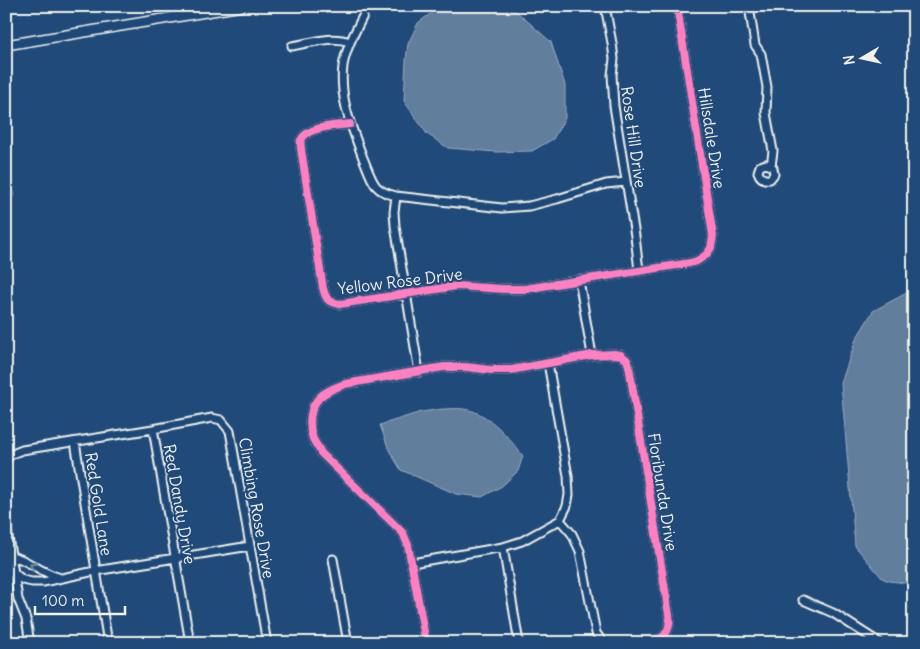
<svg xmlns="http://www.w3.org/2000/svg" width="920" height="649" viewBox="0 0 920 649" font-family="Delius,sans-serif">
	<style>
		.water { fill: #627e9d; stroke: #9cacbb }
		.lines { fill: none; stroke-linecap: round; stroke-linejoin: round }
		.minor-casing { stroke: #f4f1e8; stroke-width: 11 }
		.tertiary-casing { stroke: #f4f1e8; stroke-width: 12 }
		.minor { stroke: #1f4a7a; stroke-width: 7 }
		.tertiary { stroke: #1f4a7a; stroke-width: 9 }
		.cycleway-casing { stroke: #1f4a7a; stroke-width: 11 }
		.cycleway { stroke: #ff80c0; stroke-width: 8 }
		.oneway { stroke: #748da6 }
		.labels { text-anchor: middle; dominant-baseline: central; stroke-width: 4; stroke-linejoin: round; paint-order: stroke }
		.street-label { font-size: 16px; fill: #f4f1e8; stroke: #1f4a7a }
	</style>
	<rect width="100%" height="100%" fill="#1f4a7a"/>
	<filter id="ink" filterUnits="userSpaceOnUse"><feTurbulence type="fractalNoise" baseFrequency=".02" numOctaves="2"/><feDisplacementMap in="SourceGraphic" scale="10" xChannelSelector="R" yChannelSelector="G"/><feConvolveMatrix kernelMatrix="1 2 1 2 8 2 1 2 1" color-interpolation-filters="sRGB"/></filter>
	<g filter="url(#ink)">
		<!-- water -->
		<path class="water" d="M 456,6 L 501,6 L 516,11 L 551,42 L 565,85 L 565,118 L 553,139 L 532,151 L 496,152 L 448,148 L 427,134 L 404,101 L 406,60 L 408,44 L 418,23 L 434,11 Z
			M 6,167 L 15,195 L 12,197 L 11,205 L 6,206 Z
			M 914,289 L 914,584 L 889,581 L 882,578 L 855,546 L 841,383 L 856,339 L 873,311 Z
			M 443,409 C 450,409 457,408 463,409 C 488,411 509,438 523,456 L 518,471 L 502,486 L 482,497 L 456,494 L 401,470 L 389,450 L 380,425 L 421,412 Z"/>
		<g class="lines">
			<defs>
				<path id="minor" d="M 605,6 L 612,43 L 614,59 L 612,75 L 614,106 L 635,236 L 639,271
					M 749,6 L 755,45 L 761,54 L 767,87 L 766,113 L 773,151 L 771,166 L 773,168 L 774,174 L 770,179 C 764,180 760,178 758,172 L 760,166 L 766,164 L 771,166
					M 363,16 C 355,32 346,48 343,66 C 339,99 352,128 363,158 C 367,167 370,178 376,186 C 381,192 388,194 396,196 L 502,208 L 529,206 L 557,199 L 606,184 L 626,182
					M 292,46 C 311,43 331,35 350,42
					M 350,124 C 337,126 307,126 301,140 C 300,143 301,146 301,149 L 323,288 C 326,300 328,302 340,304 L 457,286 L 503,289 L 524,289 L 690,263 L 697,261 L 706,255 L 711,248 L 713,236 L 677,6
					M 396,196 L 394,212 L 395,226 L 419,372
					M 579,280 L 592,355
					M 153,429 L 190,643
					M 75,442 L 108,643
					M 6,459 L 12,454 L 22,450 L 153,429 L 212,418 L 221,420 L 230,431 L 267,643
					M 6,500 L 8,537 L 14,573 L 18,599 L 26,619 L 30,643
					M 560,520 L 572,534 L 580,551 L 596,633 L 603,643
					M 503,547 L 519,643
					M 6,556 C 23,555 40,573 58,577
					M 333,559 L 348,643
					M 412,563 L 503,547 L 522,541 L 560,520 L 567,506 L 569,495 L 568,476 L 548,363
					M 6,571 L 14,573 L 23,580 L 32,582 L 43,582 L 95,571 L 250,546
					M 803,600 L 833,613 L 880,643
					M 426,643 L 408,545 L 403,533 L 321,453 C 319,448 315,443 313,439 C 308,425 309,407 320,397 C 327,390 337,387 345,384 L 444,367 L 466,367 L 491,370 L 511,370 L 592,355 L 614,354 L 621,355 L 627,360 L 629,366 L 670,621 C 667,642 656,640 638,643"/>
				<path id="tertiary" d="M 6,45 L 242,6"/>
			</defs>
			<!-- minor casing -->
			<use href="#minor" class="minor-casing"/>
			<!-- tertiary casing -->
			<use href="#tertiary" class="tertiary-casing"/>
			<!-- minor -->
			<use href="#minor" class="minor"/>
			<!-- tertiary -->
			<use href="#tertiary" class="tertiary"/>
			<defs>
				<path id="cycleway" d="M 350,124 C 337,126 307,126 301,140 C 300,143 301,146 301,149 L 323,288 C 326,300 328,302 340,304 L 457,286 L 503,289 L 524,289 L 690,263 L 697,261 L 706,255 L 711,248 L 713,236 L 677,6
					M 426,643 L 408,545 L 403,533 L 321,453 C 319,448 315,443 313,439 C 308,425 309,407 320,397 C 327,390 337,387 345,384 L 444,367 L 466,367 L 491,370 L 511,370 L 592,355 L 614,354 L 621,355 L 627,360 L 629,366 L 670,621 C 667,642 656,640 638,643"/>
			</defs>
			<!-- cycleway casing -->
			<use href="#cycleway" class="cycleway-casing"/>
			<!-- cycleway -->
			<use href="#cycleway" class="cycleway"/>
		</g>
		<!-- one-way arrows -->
		<defs><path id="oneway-chevron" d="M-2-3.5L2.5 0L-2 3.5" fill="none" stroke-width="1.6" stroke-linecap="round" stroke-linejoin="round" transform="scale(1.25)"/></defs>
		<use class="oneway" href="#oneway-chevron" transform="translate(33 566) rotate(-150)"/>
	</g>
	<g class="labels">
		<!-- street labels -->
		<g class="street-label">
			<text transform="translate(634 137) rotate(82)">Rose Hill Drive</text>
			<text transform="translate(712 138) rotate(81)">Hillsdale Drive</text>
			<text transform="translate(400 281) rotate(-7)">Yellow Rose Drive</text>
			<text transform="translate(663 492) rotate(81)">Floribunda Drive</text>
			<text transform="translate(99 504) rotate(81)">Red Gold Lane</text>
			<text transform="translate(180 504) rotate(80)">Red Dandy Drive</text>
			<text transform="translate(257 508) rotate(80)">Climbing Rose Drive</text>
		</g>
	</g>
	<!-- margin -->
	<rect width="920" height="649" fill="none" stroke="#1f4a7a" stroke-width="25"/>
	<rect x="12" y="12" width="895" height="624" fill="none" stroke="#f4f1e8" stroke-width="2" filter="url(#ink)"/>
	<!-- north arrow -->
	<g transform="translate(862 58) rotate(261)" stroke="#1f4a7a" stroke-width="4" paint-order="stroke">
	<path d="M0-4L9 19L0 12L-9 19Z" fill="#f4f1e8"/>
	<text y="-8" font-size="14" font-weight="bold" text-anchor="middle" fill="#f4f1e8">N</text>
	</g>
	<!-- scale -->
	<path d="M35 606v8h90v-8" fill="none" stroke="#f4f1e8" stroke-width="2.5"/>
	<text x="42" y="606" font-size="15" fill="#f4f1e8" stroke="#1f4a7a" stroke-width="4" paint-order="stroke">100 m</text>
</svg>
